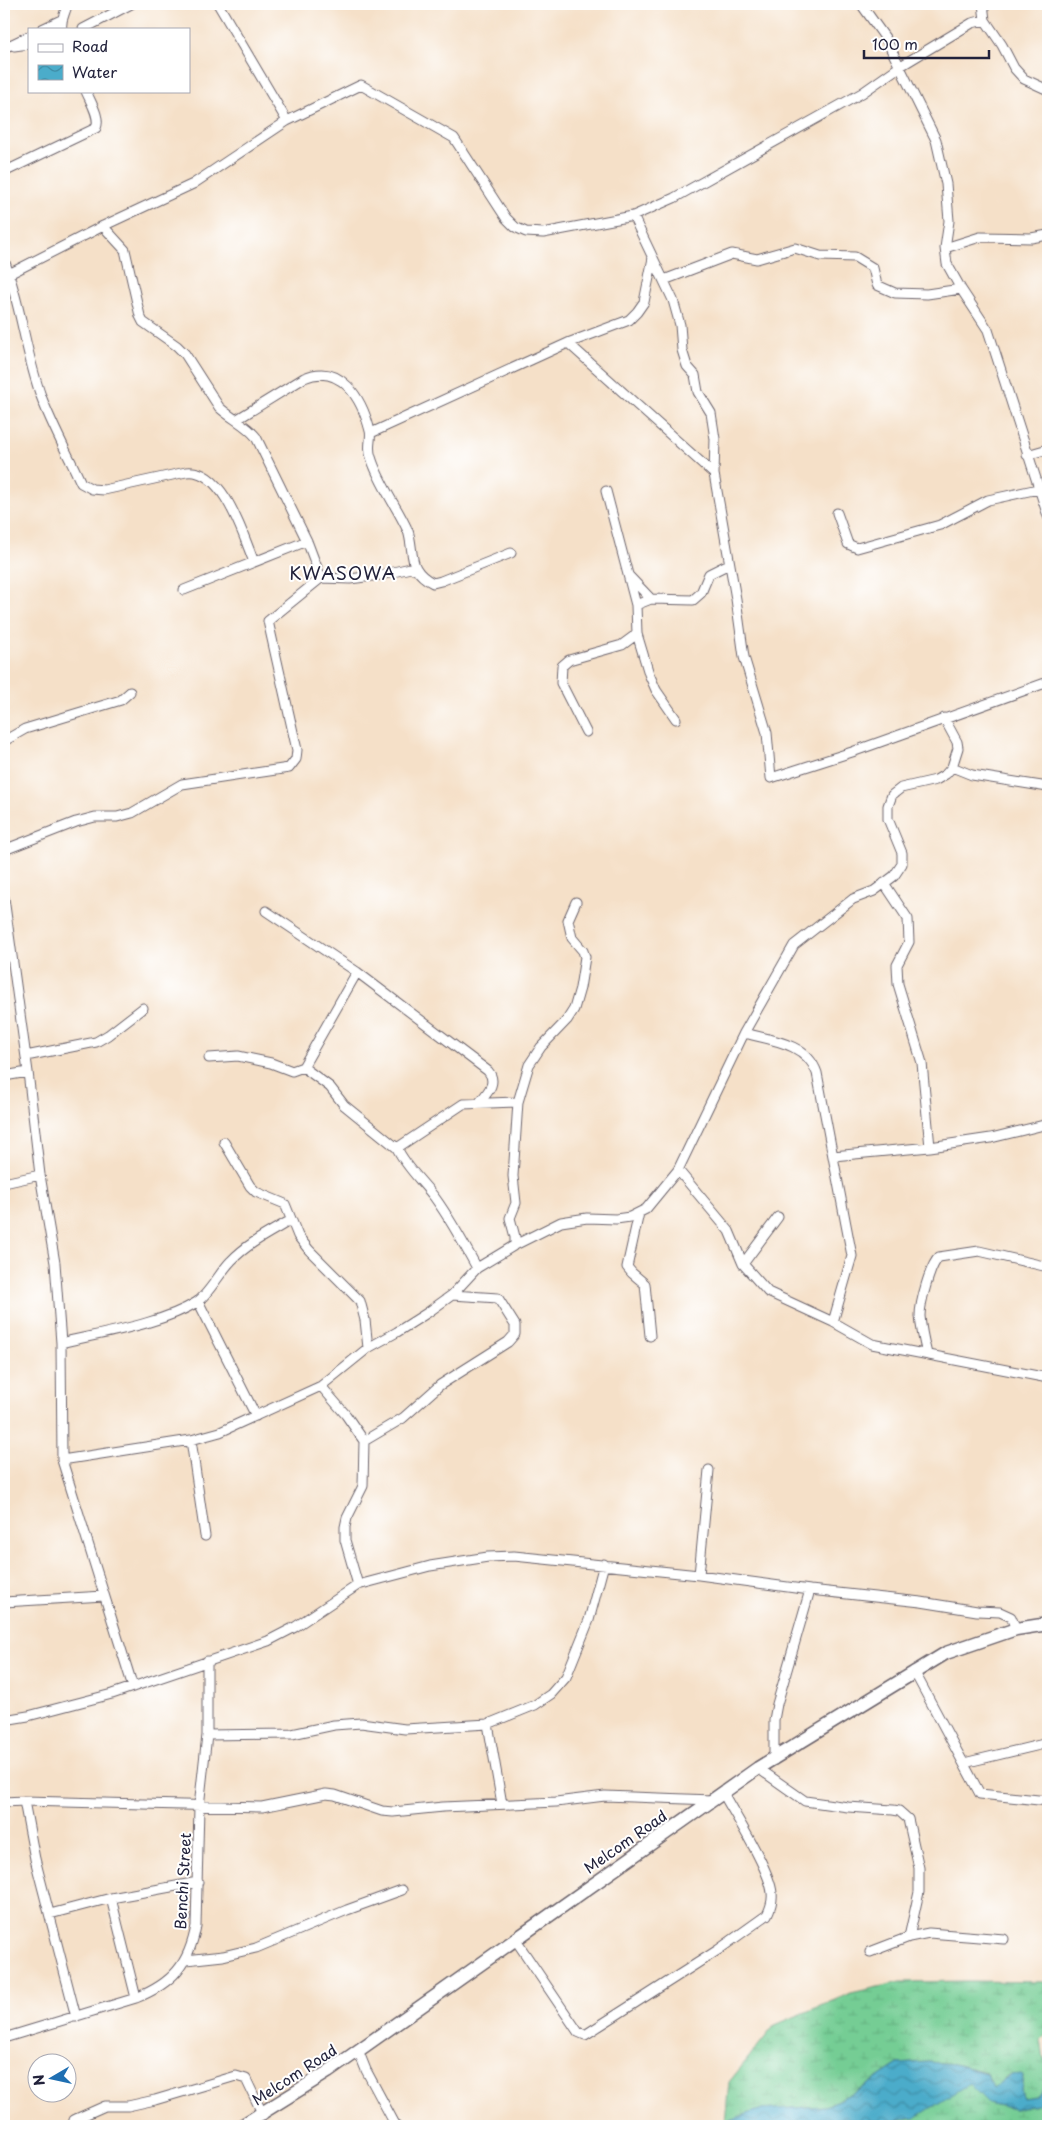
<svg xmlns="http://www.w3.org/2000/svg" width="1052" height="2130" viewBox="0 0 1052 2130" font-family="'Playpen Sans',sans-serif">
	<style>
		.wetland { fill: url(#wetland-marsh); stroke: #4b7868 }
		.water { fill: url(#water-waves); stroke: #366782 }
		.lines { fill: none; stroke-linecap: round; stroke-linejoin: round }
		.street-casing { stroke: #6c646c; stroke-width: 11 }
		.secondary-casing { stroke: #6c646c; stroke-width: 15 }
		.street { stroke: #fff; stroke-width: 9 }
		.secondary { stroke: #fff; stroke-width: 12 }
		.labels { text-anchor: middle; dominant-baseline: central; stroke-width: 4; stroke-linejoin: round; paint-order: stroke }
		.street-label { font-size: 15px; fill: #22223b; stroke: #fff }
		.quarter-label { font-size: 18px; letter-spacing: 1px; fill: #22223b; stroke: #fff }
	</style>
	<defs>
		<pattern id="wetland-marsh" width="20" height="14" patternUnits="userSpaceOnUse" patternTransform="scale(1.25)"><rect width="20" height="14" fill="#74cd94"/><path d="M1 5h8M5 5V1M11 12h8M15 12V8" fill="none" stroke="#64b080"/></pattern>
		<pattern id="water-waves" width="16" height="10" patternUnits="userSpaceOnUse" patternTransform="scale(1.25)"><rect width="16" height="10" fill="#4bacca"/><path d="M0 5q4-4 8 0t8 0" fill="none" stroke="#3e8ca5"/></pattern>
	</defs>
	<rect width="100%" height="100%" fill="#fff"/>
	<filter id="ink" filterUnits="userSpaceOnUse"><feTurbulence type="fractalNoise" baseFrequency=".02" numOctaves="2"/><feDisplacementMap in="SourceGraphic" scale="10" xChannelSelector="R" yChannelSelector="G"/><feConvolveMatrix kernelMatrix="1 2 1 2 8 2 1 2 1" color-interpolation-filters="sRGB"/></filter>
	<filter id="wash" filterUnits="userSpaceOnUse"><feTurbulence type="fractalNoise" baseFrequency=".0096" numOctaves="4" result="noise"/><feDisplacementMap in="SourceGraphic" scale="20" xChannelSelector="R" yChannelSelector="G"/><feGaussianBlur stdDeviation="1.12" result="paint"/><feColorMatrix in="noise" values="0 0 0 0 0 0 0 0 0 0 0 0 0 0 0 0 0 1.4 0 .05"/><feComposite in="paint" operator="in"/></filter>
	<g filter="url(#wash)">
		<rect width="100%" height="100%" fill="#f5e0c8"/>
		<!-- wetland -->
		<path class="wetland" d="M 969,1981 L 1048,1982 L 1048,2033 L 1041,2040 L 1044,2059 L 1048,2060 L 1048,2085 L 1036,2096 L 1023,2098 L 1021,2089 L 1023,2077 L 1009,2074 L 992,2090 L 987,2072 L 953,2064 L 928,2062 L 898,2064 L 860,2089 L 826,2106 L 759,2110 L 725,2122 L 729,2082 L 775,2025 L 851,1993 L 900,1982 Z
			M 969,2084 L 988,2103 L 1015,2109 L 1037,2105 L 1048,2096 L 1048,2126 L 863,2126 C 899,2118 937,2103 969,2084 Z"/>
		<!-- water -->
		<path class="water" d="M 928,2062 L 953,2064 L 987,2073 L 992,2089 C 1003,2082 1009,2070 1023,2076 L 1021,2089 L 1023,2098 L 1036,2096 L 1048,2085 L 1048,2096 L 1037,2105 L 1015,2109 L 988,2103 L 969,2084 L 915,2118 L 863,2126 L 724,2126 L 725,2122 L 759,2110 L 826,2106 L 860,2089 L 898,2064 Z"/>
	</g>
	<g filter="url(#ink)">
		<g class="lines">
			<defs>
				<path id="street" d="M 218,4 L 287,121
					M 861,4 L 886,39 L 936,140 L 946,184 L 949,221 L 945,248 L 947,264 L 961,289 L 988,330 L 1048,516
					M 983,4 L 985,20
					M 42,29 L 61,20
					M 62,29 C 60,18 66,14 67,4
					M 83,29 L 131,4
					M 14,46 L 29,44
					M 4,48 L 29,36
					M 4,172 L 96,128 C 101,118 90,101 86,91
					M 633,216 L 673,300 L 680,325 L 682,350 L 687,366 L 695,375 L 698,392 L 711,413 L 715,439 L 714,474 L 736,599 L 744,657 L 767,733 L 771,778 L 852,752 L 1048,682
					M 103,226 L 125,250 L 140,316 L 143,322 L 177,346 L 185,354 L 219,407 C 230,418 246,424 256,437 L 307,541 L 321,578
					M 945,248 L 980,237 L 1031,238 L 1048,235
					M 4,260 C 21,304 25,352 41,396 C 52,426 68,454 81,483 L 92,489 L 104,490 L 186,472 C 223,467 243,535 254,562
					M 9,274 L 103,226 L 193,184 L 287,121 L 361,85 L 454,138 L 506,218 L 515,227 L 526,232 L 543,233 L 633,216 L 674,198 L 862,93 L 899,67 L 972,23 L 985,20 L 1002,45 L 1014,68 L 1024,79 L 1048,90
					M 664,280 L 732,254 L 757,259 L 795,248 L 820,256 L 855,257 L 873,268 L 877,285 L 895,293 L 927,294 L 961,289
					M 568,343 L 714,474
					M 236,420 L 304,378 C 341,362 362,399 370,431 C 372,438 367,447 371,457 C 379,484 397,506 408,531 C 412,542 411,560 416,568 C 420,575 427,580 433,583 L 441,581 L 511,553
					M 371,433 L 568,343 L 629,320 L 637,312 L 644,302 L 653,258
					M 1027,455 L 1048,449
					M 606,491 L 636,605 L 637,634 L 649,674 L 656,690 L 676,719
					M 837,513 L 848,544 L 857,548 L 940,525 L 988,500 L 1038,489
					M 629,576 L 651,599
					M 184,590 L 307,541
					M 636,605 L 651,599 L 693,600 L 701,593 L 709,574 L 729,564
					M 586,732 L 561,683 L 562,666 L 569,660 L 622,645 L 637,634
					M 4,741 L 25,729 L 121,700 L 130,692
					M 952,767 L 972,775 L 1048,787
					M 4,850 L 76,822 L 95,817 L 117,817 L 132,813 L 182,784 L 289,768 L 296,759 L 297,750 L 268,621 L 321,578 L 350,579 L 380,575 L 415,567
					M 884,883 L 908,919 L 909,942 L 897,965 L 898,984 L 922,1063 L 930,1147
					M 4,898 L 28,1072 L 40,1175 L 55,1263 L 61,1343 L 62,1460 L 133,1687
					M 266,911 L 357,972 L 488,1071 C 498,1083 487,1093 479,1103
					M 357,972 L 303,1067 L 330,1087 L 344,1105 L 397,1148 C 406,1167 422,1181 435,1198 C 451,1220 464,1244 477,1268
					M 744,1033 C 771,1040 807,1043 817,1073 L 852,1256 L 833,1322
					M 26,1056 L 96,1042 L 108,1035 L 143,1008
					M 209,1058 L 238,1056 L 271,1063 L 292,1071 L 303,1067
					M 4,1076 L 28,1072
					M 224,1142 L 250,1186 L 256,1192 L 285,1204 L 298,1236 L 309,1250 L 360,1301 L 365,1320 L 368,1348
					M 397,1148 L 463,1104 L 518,1102
					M 833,1156 L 930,1147 L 991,1138 L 1048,1124
					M 678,1170 L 729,1231 L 743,1264 L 768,1292 L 833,1322 L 872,1344 L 1048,1378
					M 4,1183 L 40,1175
					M 639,1213 L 627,1267 L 632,1273 L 645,1284 L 650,1336
					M 515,1245 L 515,1237 L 510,1218 L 516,1203 L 513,1176 L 518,1102 L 529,1065 L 541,1047 L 567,1020 L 574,1009 L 580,988 L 585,957 L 583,951 L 572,938 L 568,920 L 576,902
					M 743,1264 L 778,1217
					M 198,1301 L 256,1416
					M 61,1343 C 102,1333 162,1324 197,1302 C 209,1294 220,1272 231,1261 C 248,1243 271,1232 291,1220
					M 927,1354 C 924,1342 921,1328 920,1316 C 920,1303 930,1265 939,1257 L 979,1251 L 1048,1267
					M 321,1386 L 346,1415 L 364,1441 L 363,1486 L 347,1518 L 345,1527 L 345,1540 L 358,1585
					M 191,1440 L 205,1536
					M 364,1441 L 403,1418 L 440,1385 L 508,1342 L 515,1334 L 515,1325 L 498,1298 L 452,1295
					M 62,1460 L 191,1440 L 220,1432 L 321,1386 L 368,1348 L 397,1332 L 427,1313 L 452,1295 L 477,1268 L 515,1245 L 561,1222 L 587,1218 L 616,1219 L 630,1217 L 646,1209 L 678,1170 L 744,1033 L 794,945 L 853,899 L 874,891 L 894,876 L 902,864 L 902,853 L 888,819 L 888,806 L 892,795 L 901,788 L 936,780 L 946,774 L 952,767 L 958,748 L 957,742 L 944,718
					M 699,1575 L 709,1470
					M 4,1602 L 104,1596
					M 914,1671 L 980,1794 L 1048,1801
					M 4,1720 L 28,1716 L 112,1694 L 268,1641 L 295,1627 L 358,1585 L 430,1566 L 488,1557 L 514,1556 L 699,1575 L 810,1590 L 921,1602 L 977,1611 L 1000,1612 L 1011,1617 L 1016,1629
					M 488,1724 L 502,1804
					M 207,1735 L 292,1734 L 334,1725 L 361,1723 L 405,1729 L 488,1724 L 535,1705 L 551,1694 L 566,1677 L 589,1620 L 604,1564
					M 774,1760 L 774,1720 L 777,1704 L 810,1590
					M 964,1763 L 1048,1743
					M 758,1768 L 805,1801 L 848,1807 L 893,1810 L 899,1811 L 908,1819 L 919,1868 L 919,1892 L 909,1937
					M 24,1801 L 35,1859 L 76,2017
					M 4,1802 L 24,1801 L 262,1807 L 326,1794 L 335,1795 L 382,1811 L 393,1812 L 443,1807 L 556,1802 L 605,1796 L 712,1800
					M 111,1898 L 136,1998
					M 50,1914 L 111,1898 L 198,1882
					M 515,1939 L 578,2032 L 585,2035 L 718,1950 L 767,1915 C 771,1907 773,1901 772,1893 C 770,1870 735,1815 723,1793
					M 870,1952 L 909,1937 L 929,1933 L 1004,1939
					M 186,1960 L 223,1956 L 256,1948 L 347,1910 L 402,1890
					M 4,2038 L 136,1998 C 173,1983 189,1964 196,1926 L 199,1807 L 207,1735 L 207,1661
					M 358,2050 L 366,2070 L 396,2126
					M 73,2126 L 74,2120 L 78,2118 L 105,2106 L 128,2106 L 155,2100 L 236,2076 L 246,2079 L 263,2115"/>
				<path id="secondary" d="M 241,2126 L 328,2072 L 758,1768 L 946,1653 L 1016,1629 L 1048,1624"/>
			</defs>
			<!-- street casing -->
			<use href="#street" class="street-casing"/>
			<!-- secondary casing -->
			<use href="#secondary" class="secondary-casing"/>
			<!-- street -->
			<use href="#street" class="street"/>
			<!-- secondary -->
			<use href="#secondary" class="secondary"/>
		</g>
	</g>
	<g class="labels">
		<!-- street labels -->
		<g class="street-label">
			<text transform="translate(625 1841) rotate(-35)">Melcom Road</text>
			<text transform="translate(182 1881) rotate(-87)">Benchi Street</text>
			<text transform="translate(294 2074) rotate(-33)">Melcom Road</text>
		</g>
		<!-- quarter labels -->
		<g class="quarter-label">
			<text x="343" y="572">KWASOWA</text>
		</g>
	</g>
	<!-- margin -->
	<rect width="1052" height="2130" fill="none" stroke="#fff" stroke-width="20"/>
	<!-- legend -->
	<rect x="28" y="28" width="162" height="65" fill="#ffffff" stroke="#a7a7b1"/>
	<rect x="38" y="44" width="25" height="8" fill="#ffffff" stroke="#a7a7b1"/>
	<text x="72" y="52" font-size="15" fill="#22223b">Road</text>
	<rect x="38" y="65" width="25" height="15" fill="url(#water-waves)" stroke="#a7a7b1"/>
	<text x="72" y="78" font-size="15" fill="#22223b">Water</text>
	<!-- north arrow -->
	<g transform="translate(52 2078) rotate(261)"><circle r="24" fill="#ffffff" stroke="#a7a7b1"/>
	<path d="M0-4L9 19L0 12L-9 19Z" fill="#1f6fb2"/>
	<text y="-8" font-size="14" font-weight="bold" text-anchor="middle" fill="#22223b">N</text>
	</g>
	<!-- scale -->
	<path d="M864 50v8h125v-8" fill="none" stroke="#22223b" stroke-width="2.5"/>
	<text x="872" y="50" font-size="15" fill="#22223b" stroke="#ffffff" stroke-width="4" paint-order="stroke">100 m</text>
</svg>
